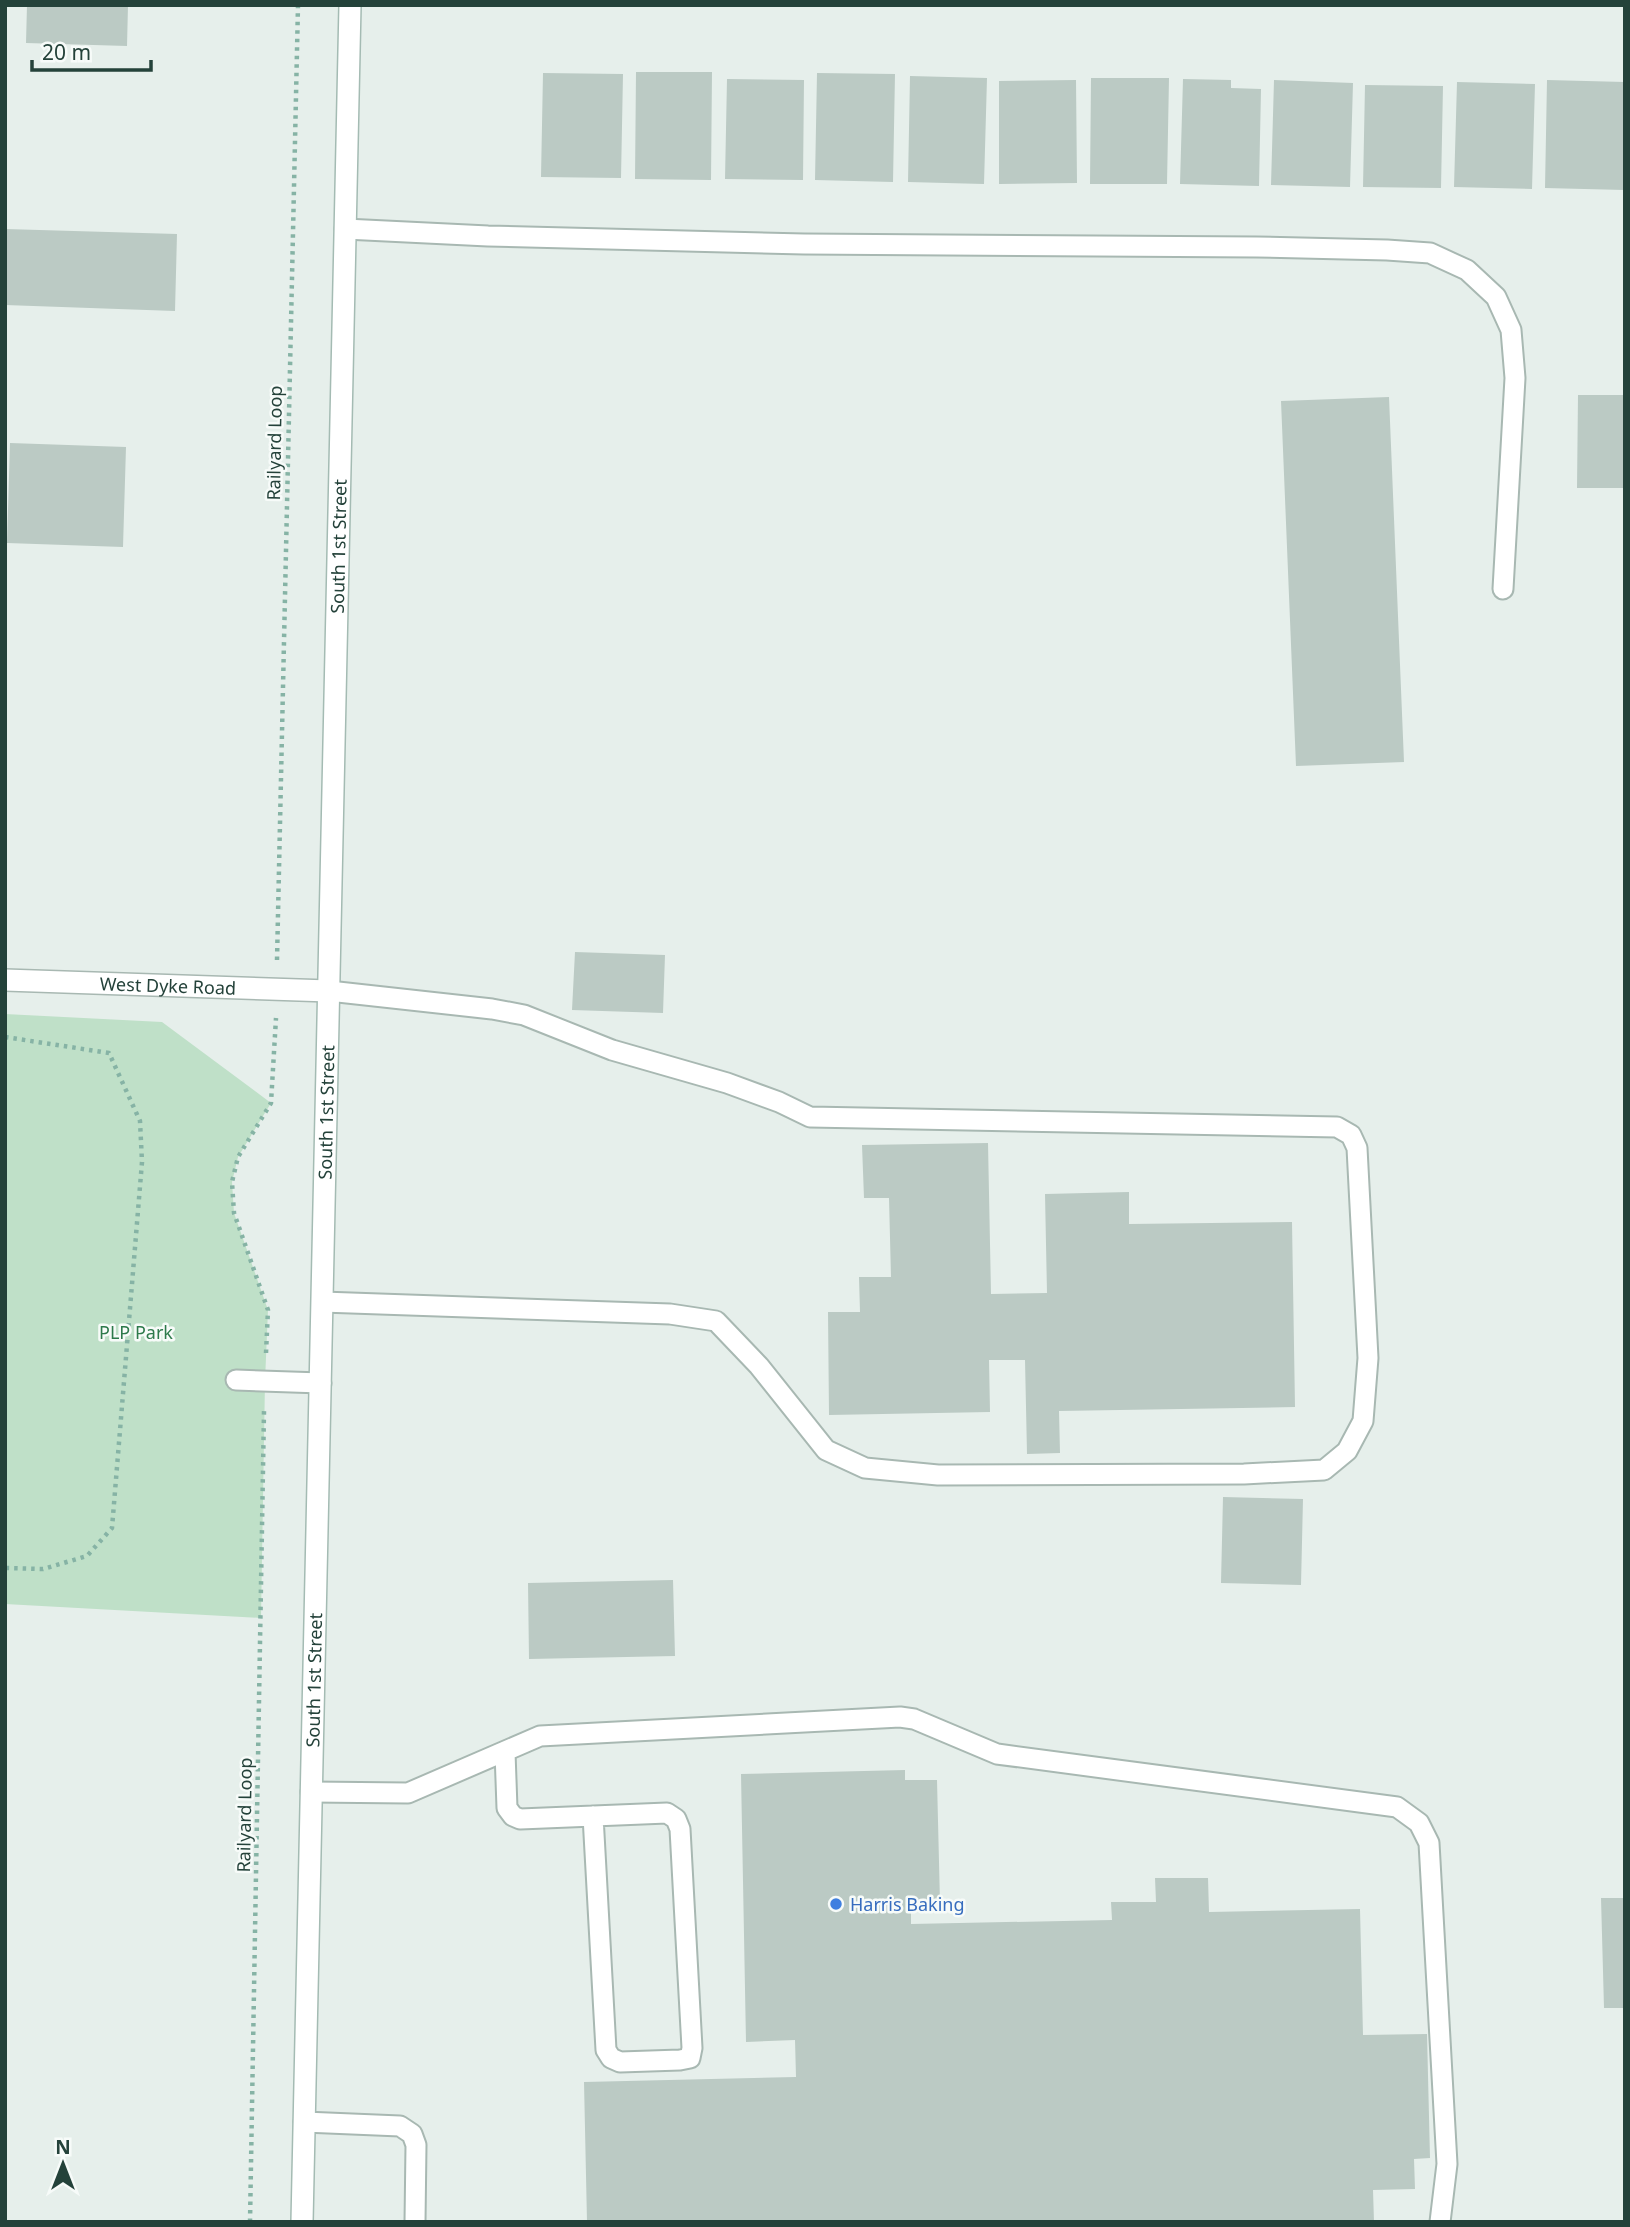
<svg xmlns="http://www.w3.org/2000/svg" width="1630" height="2227" viewBox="0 0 1630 2227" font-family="'Noto Sans',sans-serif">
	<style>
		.green { fill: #bfe0c8 }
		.building { fill: #bbcac4 }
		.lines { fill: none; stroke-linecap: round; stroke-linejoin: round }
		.service-casing { stroke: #a8b8b2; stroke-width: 23 }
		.minor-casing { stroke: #a8b8b2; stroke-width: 24 }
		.secondary-casing { stroke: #a4bbb3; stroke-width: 24 }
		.path { stroke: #86b3a5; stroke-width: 4.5; stroke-dasharray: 3.5 5; stroke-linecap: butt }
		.service { stroke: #fff; stroke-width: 19 }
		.minor { stroke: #fff; stroke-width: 21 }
		.secondary { stroke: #fff; stroke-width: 21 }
		.shop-dot { fill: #3f7fe0; stroke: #f7fbf9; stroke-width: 2.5 }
		.labels { text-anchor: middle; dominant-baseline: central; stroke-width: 5; stroke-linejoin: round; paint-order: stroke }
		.street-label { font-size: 18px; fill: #24423a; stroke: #f7fbf9 }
		.park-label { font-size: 18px; fill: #2d7a4b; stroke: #f7fbf9 }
		.shop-label { font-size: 18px; fill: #366cbe; stroke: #f7fbf9; text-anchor: start }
	</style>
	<rect width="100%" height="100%" fill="#e6efeb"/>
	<!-- green -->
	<path class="green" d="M 5,1014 L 162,1022 L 271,1103 L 238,1157 L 232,1182 L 234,1213 L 268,1310 L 265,1381 L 261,1618 L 5,1604 Z"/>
	<!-- building -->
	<path class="building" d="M 27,5 L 128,5 L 127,46 L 26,43 Z
		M 636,72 L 712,72 L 711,180 L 635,179 Z
		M 543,73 L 623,74 L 621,178 L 541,177 Z
		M 817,73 L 895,74 L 893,182 L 815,180 Z
		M 910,76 L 987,78 L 984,184 L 908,182 Z
		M 1091,78 L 1169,78 L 1167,184 L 1090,184 Z
		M 727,79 L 804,80 L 803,180 L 725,179 Z
		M 1183,79 L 1231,80 L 1231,88 L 1261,89 L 1259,186 L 1180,184 Z
		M 1076,80 L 1077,183 L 999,184 L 999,81 Z
		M 1274,80 L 1353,83 L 1350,187 L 1271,185 Z
		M 1547,80 L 1625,82 L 1624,190 L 1545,188 Z
		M 1457,82 L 1535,84 L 1532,189 L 1454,187 Z
		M 1365,85 L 1443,86 L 1441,188 L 1363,187 Z
		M 5,229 L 177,234 L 175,311 L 5,305 Z
		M 1578,395 L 1625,395 L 1625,488 L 1577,488 Z
		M 1389,397 L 1404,762 L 1296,766 L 1281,401 Z
		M 10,443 L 126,447 L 123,547 L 7,543 Z
		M 575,952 L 665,955 L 663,1013 L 572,1010 Z
		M 988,1143 L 991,1294 L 1047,1293 L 1045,1194 L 1129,1192 L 1129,1224 L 1292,1222 L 1295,1407 L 1059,1411 L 1060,1453 L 1027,1454 L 1025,1360 L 989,1360 L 990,1412 L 829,1415 L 828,1312 L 860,1312 L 859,1277 L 891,1277 L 889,1198 L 864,1198 L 862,1145 Z
		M 1223,1497 L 1303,1499 L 1301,1585 L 1221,1583 Z
		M 673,1580 L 675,1656 L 529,1659 L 528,1583 Z
		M 905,1770 L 905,1780 L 937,1780 L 940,1903 L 911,1904 L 911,1924 L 1112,1920 L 1111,1902 L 1156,1902 L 1155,1878 L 1208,1878 L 1209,1912 L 1360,1909 L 1363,2035 L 1427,2034 L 1430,2158 L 1414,2159 L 1415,2189 L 1373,2190 L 1374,2222 L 587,2222 L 584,2082 L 796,2077 L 795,2040 L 746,2042 L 741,1774 Z
		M 1601,1898 L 1625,1898 L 1625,2008 L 1604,2008 Z"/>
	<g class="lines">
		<defs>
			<path id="service" d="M 345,229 L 488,236 L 804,244 L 1257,247 L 1387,250 L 1430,253 L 1467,270 L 1496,297 L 1511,330 L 1515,378 L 1503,589
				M 322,1302 L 670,1314 L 716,1321 L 759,1366 L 826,1450 L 865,1468 L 938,1475 L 1244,1474 L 1324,1470 L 1347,1451 L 1363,1421 L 1368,1358 L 1357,1148 L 1351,1135 L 1337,1127 L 810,1117 L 779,1102 L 727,1083 L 612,1050 L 524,1015 L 492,1009 L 329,991
				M 236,1380 L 321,1383
				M 505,1752 L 507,1808 L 513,1816 L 520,1819 L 667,1813 L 676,1819 L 680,1829 L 692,2048 L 690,2058 L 680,2060 L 620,2062 L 611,2058 L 606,2050 L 593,1816
				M 311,1792 L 408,1793 L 540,1736 L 900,1717 L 914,1719 L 997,1754 L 1397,1807 L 1419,1823 L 1429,1843 L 1447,2164 L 1440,2222
				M 304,2122 L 400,2126 L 412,2134 L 416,2145 L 415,2222"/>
			<g id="minor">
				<path id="s1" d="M 5,980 L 329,991"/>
			</g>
			<g id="secondary">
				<path id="s2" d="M 302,2222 L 350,5"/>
			</g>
		</defs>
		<!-- service casing -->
		<use href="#service" class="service-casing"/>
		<!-- minor casing -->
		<use href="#minor" class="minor-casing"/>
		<!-- secondary casing -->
		<use href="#secondary" class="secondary-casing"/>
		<!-- path -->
		<path class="path" d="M 277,960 L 298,5
			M 5,1037 L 109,1053 L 140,1121 L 142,1162 L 112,1528 L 87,1556 L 43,1569 L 5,1568
			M 266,1353 L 268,1310 L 234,1213 L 232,1182 L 238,1157 L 271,1103 L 276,1018
			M 250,2222 L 264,1411"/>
		<!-- service -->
		<use href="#service" class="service"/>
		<!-- minor -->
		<use href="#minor" class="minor"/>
		<!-- secondary -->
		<use href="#secondary" class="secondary"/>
	</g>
	<!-- markers -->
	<circle class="shop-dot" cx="836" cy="1904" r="7"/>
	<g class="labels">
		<!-- street labels -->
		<g class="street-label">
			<text transform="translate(274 443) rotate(-89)">Railyard Loop</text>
			<text stroke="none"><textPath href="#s2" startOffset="1676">South 1st Street</textPath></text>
			<text stroke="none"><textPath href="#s1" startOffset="163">West Dyke Road</textPath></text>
			<text stroke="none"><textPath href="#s2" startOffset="1110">South 1st Street</textPath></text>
			<text stroke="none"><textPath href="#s2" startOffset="542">South 1st Street</textPath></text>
			<text transform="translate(244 1815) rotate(-89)">Railyard Loop</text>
		</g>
		<!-- park labels -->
		<g class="park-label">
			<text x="136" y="1332">PLP Park</text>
		</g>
		<!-- shop labels -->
		<g class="shop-label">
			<text x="850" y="1904">Harris Baking</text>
		</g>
	</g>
	<!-- border -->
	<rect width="1630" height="2227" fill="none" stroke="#24423a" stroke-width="14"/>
	<!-- north arrow -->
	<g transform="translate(63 2164)" stroke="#f7fbf9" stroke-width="5" paint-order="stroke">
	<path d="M0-5L12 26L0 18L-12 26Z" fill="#24423a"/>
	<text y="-10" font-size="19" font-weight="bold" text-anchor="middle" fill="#24423a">N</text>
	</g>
	<!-- scale -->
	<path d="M32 60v10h119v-10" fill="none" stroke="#24423a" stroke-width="3.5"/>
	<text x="42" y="60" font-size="21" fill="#24423a" stroke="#f7fbf9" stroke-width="5" paint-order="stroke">20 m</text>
</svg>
